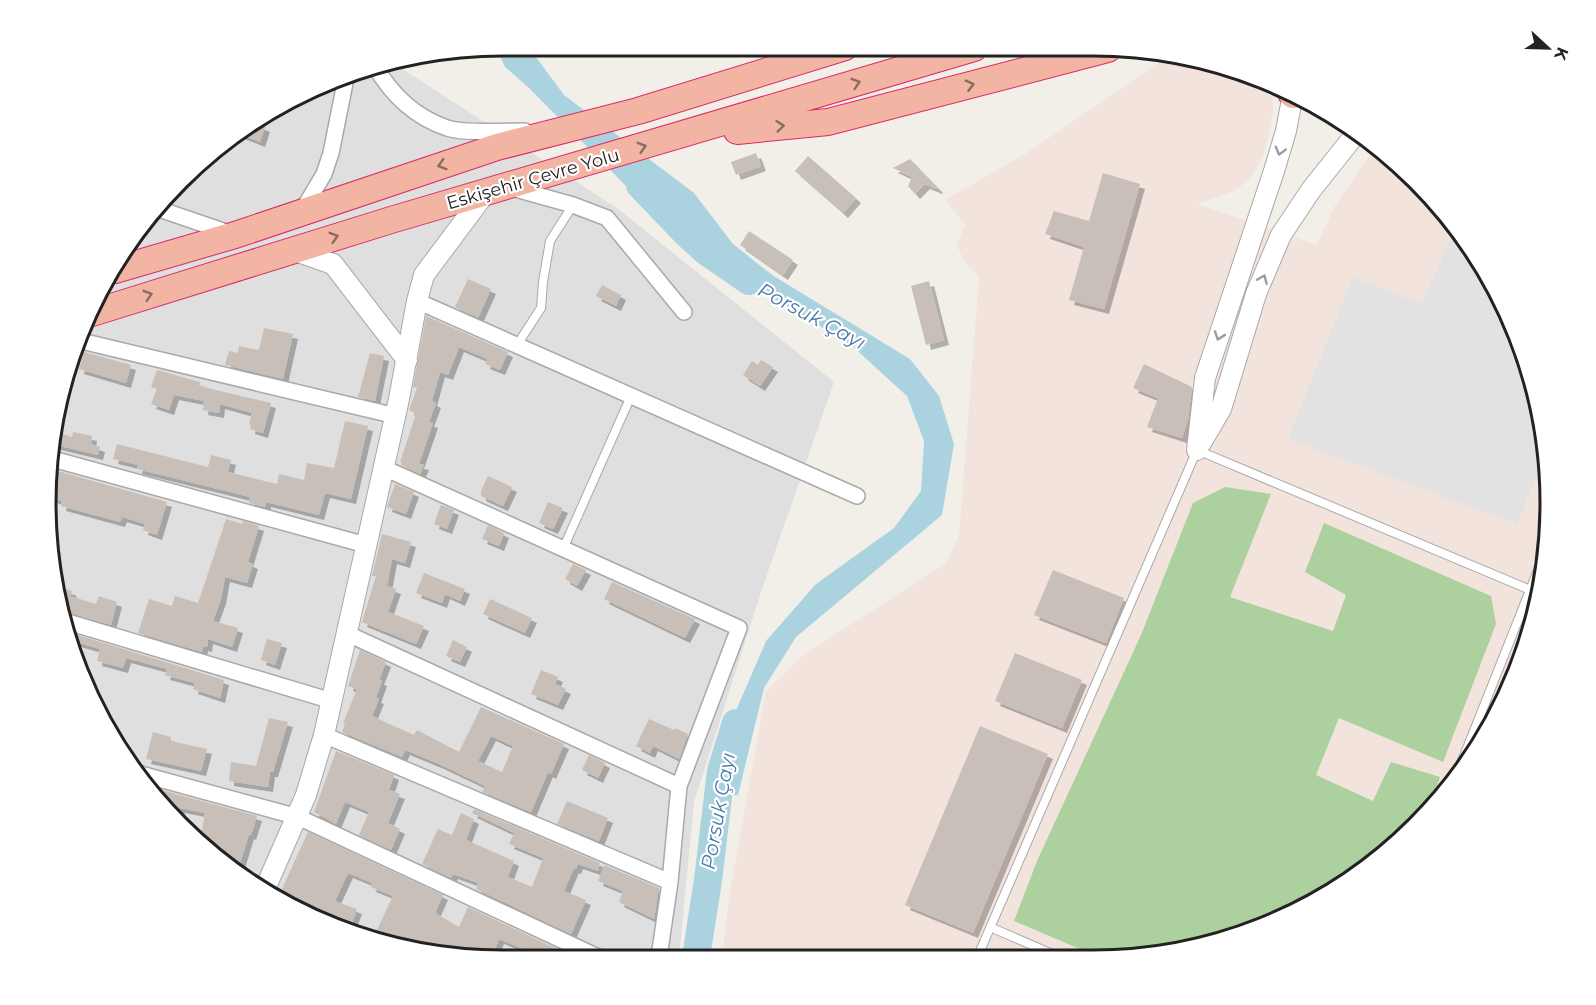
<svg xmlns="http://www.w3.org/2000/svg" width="1596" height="1005" viewBox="0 0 1596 1005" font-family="Montserrat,sans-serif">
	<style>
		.residential { fill: #e0dfdf }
		.military { fill: #f3e3dd }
		.forest { fill: #add19e }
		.parking { fill: #e2e2e2 }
		.water { fill: #aad3df }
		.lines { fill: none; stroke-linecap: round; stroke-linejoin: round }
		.river { stroke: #aad3df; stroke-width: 28 }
		.building { fill: #c7bfb8; fill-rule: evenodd; filter: url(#shadow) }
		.service-casing { stroke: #a9a9a9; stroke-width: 10 }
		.minor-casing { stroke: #a9a9a9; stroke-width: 18 }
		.tertiary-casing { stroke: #a9a9a9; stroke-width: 22 }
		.trunk-casing { stroke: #dc2a67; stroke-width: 28 }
		.service { stroke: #fff; stroke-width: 8 }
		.minor { stroke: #fff; stroke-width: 15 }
		.tertiary { stroke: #fff; stroke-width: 20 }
		.trunk { stroke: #f2b4a3; stroke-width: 26 }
		.oneway { stroke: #8a6b62 }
		.oneway2 { stroke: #9c9c9c }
		.labels { text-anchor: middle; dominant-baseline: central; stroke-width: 4.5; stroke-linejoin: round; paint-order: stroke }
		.street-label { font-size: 18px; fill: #222; stroke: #fff }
		.water-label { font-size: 20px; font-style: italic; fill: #4a7aab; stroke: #fff }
		.rim { fill: none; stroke: #222; stroke-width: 3 }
	</style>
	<defs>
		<filter id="shadow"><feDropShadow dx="5" dy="5" stdDeviation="0" flood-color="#0004"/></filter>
	</defs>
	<rect width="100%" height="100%" fill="#f2efe9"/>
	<!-- residential -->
	<path class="residential" d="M 406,61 L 404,70 L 617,208 L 834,382 L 762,589 L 694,802 L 679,957 L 443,956 L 328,925 L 224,865 L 122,756 L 61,621 L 46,473 L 69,355 L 139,224 L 248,122 L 356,69 Z"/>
	<!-- military -->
	<path class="military" d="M 1172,54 L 1269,80 L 1272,85 L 1273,109 L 1268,139 L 1261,161 L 1249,180 L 1234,191 L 1198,204 L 1317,245 L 1334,207 L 1377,144 L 1438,201 L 1490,274 L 1527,356 L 1547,443 L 1550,533 L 1535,621 L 1504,705 L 1456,781 L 1395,847 L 1296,913 L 1212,944 L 1124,959 L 722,957 L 729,897 L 766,691 L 802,656 L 946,563 L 959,535 L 979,276 L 966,264 L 957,246 L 965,224 L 945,200 L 1025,154 Z"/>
	<!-- forest -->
	<path class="forest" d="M 1225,487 L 1271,494 L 1230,597 L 1333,631 L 1346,595 L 1305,572 L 1324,523 L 1491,596 L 1496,624 L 1443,762 L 1339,718 L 1316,775 L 1373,801 L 1391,762 L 1440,777 L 1429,810 L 1395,847 L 1296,913 L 1212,944 L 1124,959 L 1103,959 L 1014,921 L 1037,861 L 1141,635 L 1193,503 Z"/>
	<!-- parking -->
	<path class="parking" d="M 1456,226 L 1490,274 L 1527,356 L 1547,443 L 1547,450 L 1517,524 L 1288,439 L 1353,277 L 1422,304 Z"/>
	<!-- water -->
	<path class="water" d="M 503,45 L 527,45 L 564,95 L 694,193 L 733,244 L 772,275 L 910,359 L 939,396 L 954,444 L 942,515 L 796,637 L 764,688 L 738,795 L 720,796 L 728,729 L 766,641 L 816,584 L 894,528 L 921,491 L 924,441 L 907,396 L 851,345 L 728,271 L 694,231 L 632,192 L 528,87 L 505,67 L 495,46 Z"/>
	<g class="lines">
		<!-- river -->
		<path class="river" d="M 640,185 L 686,233 L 707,252 L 749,281
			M 696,957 L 708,880 L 721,771 L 736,723"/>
	</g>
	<!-- building -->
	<path class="building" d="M 250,121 L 265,127 L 260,142 L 237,133 Z
		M 756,153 L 761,166 L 736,175 L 731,162 Z
		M 808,156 L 856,198 L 843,213 L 795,171 Z
		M 910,159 L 938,188 L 937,189 L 925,184 L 915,194 L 908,186 L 912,177 L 893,168 Z
		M 1103,173 L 1140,184 L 1104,309 L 1069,300 L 1084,247 L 1045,234 L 1054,211 L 1089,221 Z
		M 749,231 L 793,260 L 783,275 L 740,245 Z
		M 468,279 L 491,289 L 478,318 L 455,307 Z
		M 929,281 L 944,340 L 926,345 L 911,286 Z
		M 602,285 L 621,295 L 616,306 L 596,296 Z
		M 426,316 L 508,352 L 500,370 L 485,364 L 487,359 L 459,347 L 448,375 L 440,372 L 432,401 L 436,403 L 429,422 L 433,423 L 419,464 L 424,465 L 420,474 L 401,465 L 402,463 L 400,462 L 416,414 L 409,410 L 417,388 L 413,387 Z
		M 264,328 L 293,334 L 283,379 L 225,365 L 229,351 L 238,353 L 239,346 L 259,350 Z
		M 84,352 L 131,365 L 126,383 L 79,369 Z
		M 370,353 L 384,356 L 375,401 L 358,397 Z
		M 761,360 L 773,367 L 760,386 L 743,375 L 752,361 L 758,365 Z
		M 1144,364 L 1192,387 L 1188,419 L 1182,438 L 1147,427 L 1158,398 L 1133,388 Z
		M 157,370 L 200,382 L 199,386 L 271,403 L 263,433 L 250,429 L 251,424 L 249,424 L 252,413 L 220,404 L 219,413 L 203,410 L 204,401 L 174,395 L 169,410 L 151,404 L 157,389 L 151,387 Z
		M 345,421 L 368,426 L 351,499 L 325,493 L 319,515 L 266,502 L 265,507 L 249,503 L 250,497 L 137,469 L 138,465 L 113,459 L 117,444 L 208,467 L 211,455 L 231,460 L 228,472 L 277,484 L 279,474 L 304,480 L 307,463 L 334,468 Z
		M 54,431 L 72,437 L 73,432 L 92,436 L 91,444 L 100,447 L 98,455 L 52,444 Z
		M 47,468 L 167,502 L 157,535 L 143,530 L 145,524 L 122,517 L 120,522 L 61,506 L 62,501 L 48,497 Z
		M 488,476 L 512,487 L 503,506 L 481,496 L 481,491 Z
		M 395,484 L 414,492 L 406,514 L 387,507 Z
		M 548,502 L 563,508 L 553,529 L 539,523 Z
		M 441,505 L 454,510 L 447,529 L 434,524 Z
		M 226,519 L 242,524 L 243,521 L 259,526 L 248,562 L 253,564 L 247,583 L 225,577 L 221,599 L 213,621 L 238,628 L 232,647 L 208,639 L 207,647 L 203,646 L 202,652 L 138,633 L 149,599 L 172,606 L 175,596 L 198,603 Z
		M 488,525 L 504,533 L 499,546 L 482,539 Z
		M 382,534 L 411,542 L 405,563 L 392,559 L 387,586 L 396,589 L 388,612 L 424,626 L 416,644 L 362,622 L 376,576 L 372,576 Z
		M 573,564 L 586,570 L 577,586 L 565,579 Z
		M 1053,570 L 1124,598 L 1106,643 L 1034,615 Z
		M 424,573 L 465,589 L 460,601 L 445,594 L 442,603 L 416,593 Z
		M 612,582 L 695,619 L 685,638 L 604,599 Z
		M 57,586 L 72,591 L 70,596 L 96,604 L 99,596 L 117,602 L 111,625 L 60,610 Z
		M 490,599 L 532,618 L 525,633 L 483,614 Z
		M 65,631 L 224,680 L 220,698 L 193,689 L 195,683 L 165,675 L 167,669 L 126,658 L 123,668 L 97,661 L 100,649 L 69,640 Z
		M 267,639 L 282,643 L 275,665 L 261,660 Z
		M 453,640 L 467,647 L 460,662 L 446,656 Z
		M 360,650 L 386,662 L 379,680 L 382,681 L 376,698 L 379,699 L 372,716 L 387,723 L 414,735 L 417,730 L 459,752 L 481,707 L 564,744 L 551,774 L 548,772 L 531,812 L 482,792 L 485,786 L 439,764 L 405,750 L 402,757 L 342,732 L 345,724 L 343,723 L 357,689 L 348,686 ZM 491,736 L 513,746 L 502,772 L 478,761 Z
		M 1015,653 L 1082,680 L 1062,728 L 995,701 Z
		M 541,670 L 558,677 L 555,684 L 566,689 L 558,705 L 531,694 Z
		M 269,718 L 288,722 L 273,772 L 270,772 L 268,787 L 229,781 L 231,762 L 256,766 Z
		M 649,719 L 674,730 L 675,728 L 688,734 L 679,759 L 653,746 L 650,753 L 636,746 Z
		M 980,726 L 1048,754 L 973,933 L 905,905 Z
		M 153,732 L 171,737 L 171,741 L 207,749 L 201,771 L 146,759 Z
		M 336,751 L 394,775 L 389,790 L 400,794 L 388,823 L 400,829 L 391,850 L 359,835 L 369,812 L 345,802 L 336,824 L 314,812 Z
		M 589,755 L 605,763 L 598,778 L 582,770 Z
		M 150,787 L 257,816 L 251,835 L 249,834 L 239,867 L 221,863 L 200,839 L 205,813 L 180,808 L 178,816 Z
		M 567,801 L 608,818 L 599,841 L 557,824 Z
		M 474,809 L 600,863 L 598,871 L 578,864 L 576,869 L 574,868 L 564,891 L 586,900 L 571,934 L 476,889 L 478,883 L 453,874 L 451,878 L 422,864 L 438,829 L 452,835 L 461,813 L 474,819 L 466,840 L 514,861 L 508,877 L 532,887 L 543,858 L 509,844 L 514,833 L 472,813 Z
		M 308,832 L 443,895 L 435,913 L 459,927 L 468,907 L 574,957 L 523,956 L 526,950 L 499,939 L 492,956 L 443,956 L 394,943 L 375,934 L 393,896 L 371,887 L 372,883 L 348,873 L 335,901 L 357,909 L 352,923 L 332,916 L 281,891 Z
		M 604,865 L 659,888 L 654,919 L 619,902 L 623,891 L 598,881 Z"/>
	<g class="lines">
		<defs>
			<path id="service" d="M 517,345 L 541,308 L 543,282 L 550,241 L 573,205
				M 563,549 L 631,396
				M 1452,786 L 1548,545
				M 990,927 L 1064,959
				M 977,958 L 1197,450 L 1540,594"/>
			<path id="minor" d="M 375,66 C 391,94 415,117 447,128 C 466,134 505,131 525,131
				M 508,187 L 573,205 L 607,218 L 684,312
				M 156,208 L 232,234
				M 302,211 L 324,174 L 331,153 L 347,73
				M 417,301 L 857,496
				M 77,340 L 396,416
				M 49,458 L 366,545
				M 384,468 L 739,628 L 679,786
				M 61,620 L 332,701
				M 348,634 L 679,786 L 670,882 L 659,957
				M 324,735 L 670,882
				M 137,773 L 298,817 L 598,957"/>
			<path id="tertiary" d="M 293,250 L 333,264 L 407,360
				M 1201,443 L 1221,409 L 1256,294 L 1281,235 L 1311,190 L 1358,131
				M 1197,450 L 1205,378 L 1274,171 L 1286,131 L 1293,94
				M 265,889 L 306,795 L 324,735 L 399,399 L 417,301 L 424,275 L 486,192"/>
			<path id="trunk" d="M 1291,93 L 1293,95
				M 737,131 L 828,122 L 1108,49
				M 115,270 L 235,235 L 497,147 L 638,111 L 845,47
				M 92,313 L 391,220 L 974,48"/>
		</defs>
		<!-- service casing -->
		<use href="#service" class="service-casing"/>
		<!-- minor casing -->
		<use href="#minor" class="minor-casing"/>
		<!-- tertiary casing -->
		<use href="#tertiary" class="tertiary-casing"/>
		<!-- trunk casing -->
		<use href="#trunk" class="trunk-casing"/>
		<!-- service -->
		<use href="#service" class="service"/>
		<!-- minor -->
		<use href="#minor" class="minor"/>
		<!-- tertiary -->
		<use href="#tertiary" class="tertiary"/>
		<!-- trunk -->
		<use href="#trunk" class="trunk"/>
	</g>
	<!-- one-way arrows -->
	<defs><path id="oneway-chevron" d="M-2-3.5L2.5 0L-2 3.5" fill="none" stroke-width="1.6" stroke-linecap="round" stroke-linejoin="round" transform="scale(1.5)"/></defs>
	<g class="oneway">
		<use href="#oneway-chevron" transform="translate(856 83) rotate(-17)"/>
		<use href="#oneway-chevron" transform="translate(970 85) rotate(-15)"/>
		<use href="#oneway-chevron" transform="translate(780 126) rotate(-6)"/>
		<use href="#oneway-chevron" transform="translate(642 147) rotate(-16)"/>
		<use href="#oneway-chevron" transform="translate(442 165) rotate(162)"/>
		<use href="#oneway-chevron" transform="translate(334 237) rotate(-17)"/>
		<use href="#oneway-chevron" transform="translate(148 295) rotate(-17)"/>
	</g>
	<g class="oneway2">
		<use href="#oneway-chevron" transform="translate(1280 151) rotate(106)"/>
		<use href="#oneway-chevron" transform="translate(1263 279) rotate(-67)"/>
		<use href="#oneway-chevron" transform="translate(1219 336) rotate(109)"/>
	</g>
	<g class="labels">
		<!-- street labels -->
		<g class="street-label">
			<text transform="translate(533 179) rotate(-16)">Eskişehir Çevre Yolu</text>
		</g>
		<!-- water labels -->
		<g class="water-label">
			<text transform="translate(812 316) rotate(28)">Porsuk Çayı</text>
			<text transform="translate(718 811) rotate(-80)">Porsuk Çayı</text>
		</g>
	</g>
	<!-- crop -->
	<path d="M0 0H1596V1005H0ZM503 56H1093A447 447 0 0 1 1540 503V503A447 447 0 0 1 1093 950H503A447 447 0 0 1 56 503V503A447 447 0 0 1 503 56Z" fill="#fff" fill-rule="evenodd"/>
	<path class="rim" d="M503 56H1093A447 447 0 0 1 1540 503V503A447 447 0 0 1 1093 950H503A447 447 0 0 1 56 503V503A447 447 0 0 1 503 56Z"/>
	<!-- north arrow -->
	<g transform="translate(1548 48) rotate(112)" stroke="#ffffff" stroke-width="4.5" paint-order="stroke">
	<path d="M0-4.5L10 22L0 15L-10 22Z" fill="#222222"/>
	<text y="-9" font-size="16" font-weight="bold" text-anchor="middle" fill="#222222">K</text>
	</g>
</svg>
